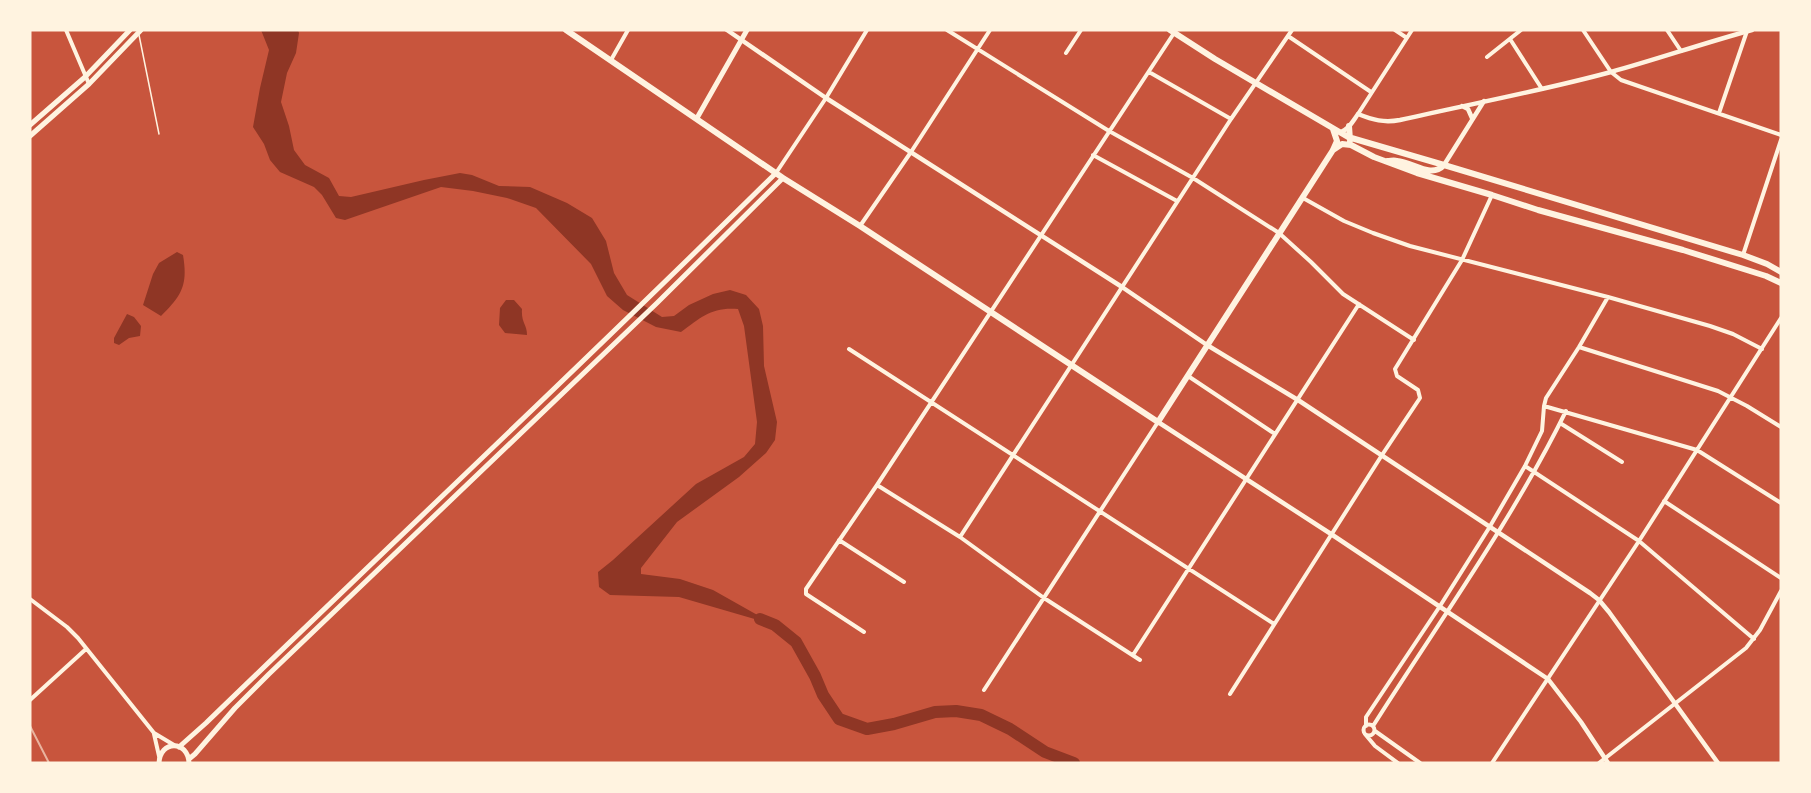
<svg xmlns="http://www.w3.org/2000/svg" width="1811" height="793" viewBox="0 0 1811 793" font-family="'Open Sans',sans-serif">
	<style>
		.water { fill: #8f3625 }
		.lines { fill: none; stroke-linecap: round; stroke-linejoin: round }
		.river { stroke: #8f3625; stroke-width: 12 }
		.service { stroke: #fff3e0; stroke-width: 1.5 }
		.minor { stroke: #fff3e0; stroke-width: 4 }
		.tertiary { stroke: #fff3e0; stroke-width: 4.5 }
		.secondary { stroke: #fff3e0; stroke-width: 5 }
		.primary { stroke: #fff3e0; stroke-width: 6 }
		.rail { stroke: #e9b49f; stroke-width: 2 }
	</style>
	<rect width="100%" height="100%" fill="#c8553d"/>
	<!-- water -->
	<path class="water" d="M 261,30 L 298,30 L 299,33 L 296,53 L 287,73 L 281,102 L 289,126 L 294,150 L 305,165 L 329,178 L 339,196 L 351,197 L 424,180 L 460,173 L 472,175 L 499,186 L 530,187 L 567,203 L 592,218 L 606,241 L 614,273 L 627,295 L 662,317 L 674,316 L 689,305 L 713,294 L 730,290 L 746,295 L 759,309 L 763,326 L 764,366 L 777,422 L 775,440 L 766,453 L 739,477 L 677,522 L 641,568 L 641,574 L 680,579 L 713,590 L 775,625 L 679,597 L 610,595 L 599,587 L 598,572 L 613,560 L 696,484 L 744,457 L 755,444 L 757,422 L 744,326 L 738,309 C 711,307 702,317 681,332 L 656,327 L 623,310 L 607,296 L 591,264 L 536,208 L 507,198 L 473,191 L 441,187 L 345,220 L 336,218 L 322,195 L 314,187 L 280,172 L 270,160 L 264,144 L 253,127 L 260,88 L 269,50 Z
		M 177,252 L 183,255 C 188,285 182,295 161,316 L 143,305 L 153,274 L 159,263 Z
		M 506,300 L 514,300 L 522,309 C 521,323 527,324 527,335 L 505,333 L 499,325 L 500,308 Z
		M 127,314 L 134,317 L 141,326 L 140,336 L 129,338 L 119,345 L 114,343 L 114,338 Z"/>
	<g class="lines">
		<!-- river -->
		<path class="river" d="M 760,619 L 775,625 L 796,642 L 815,676 L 823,695 L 839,719 L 867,729 L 894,724 L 935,712 L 956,711 L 981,715 L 1010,729 L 1045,752 L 1074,763"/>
		<!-- service -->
		<path class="service" d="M 139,35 L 159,134"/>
		<!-- minor -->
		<path class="minor" d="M 66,30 L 89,84
			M 947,30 L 1109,131 L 1193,178 L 1279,233 L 1311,262 L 1343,294 L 1414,340
			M 1395,30 L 1407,38
			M 1583,30 L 1611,72 L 1621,80 L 1781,135
			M 1667,30 L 1681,51
			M 1288,36 L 1371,92
			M 1510,39 L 1542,89
			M 1066,53 L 1081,30
			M 1487,57 L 1521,30
			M 611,60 L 628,30
			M 1149,72 L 1231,119
			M 1719,113 L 1747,31
			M 1358,114 L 1412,30
			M 1093,155 L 1177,201
			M 776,173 L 826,98 L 867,30
			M 1303,198 L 1344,221 L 1373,233 L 1410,246 L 1608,297 L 1710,326 L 1733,334 L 1762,349
			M 860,226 L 911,152 L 990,30
			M 1743,255 L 1781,140
			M 1579,347 L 1718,391 L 1747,406 L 1781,427
			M 849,349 L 1274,624
			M 1188,376 L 1275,434
			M 1544,406 L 1697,450 L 1781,503
			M 1560,423 L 1622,462
			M 1525,466 L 1639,541 L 1754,639
			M 877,485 L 960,537 L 1044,598 L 1140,660
			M 1664,501 L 1781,578
			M 960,537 L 1231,119 L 1292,30
			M 839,540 L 904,582
			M 30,599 L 67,627 L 78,638 L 154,733 L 174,745
			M 864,632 L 806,594 L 806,589 L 877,485 L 1176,30
			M 1133,655 L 1359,304
			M 984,690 L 1158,422
			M 1230,694 L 1382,455 L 1420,398 L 1418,390 L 1397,376 L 1395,369 L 1462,260 L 1492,195
			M 30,700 L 86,649
			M1363.5 730a5.5 5.5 0 1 1 11 0a5.5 5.5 0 1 1-11 0Z
			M 1366,726 L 1366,717 L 1440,606 L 1489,528 L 1525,466 L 1542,431 L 1544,406 L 1546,398 L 1579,347 L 1608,297
			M 1373,726 C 1438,623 1512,521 1566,411
			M 1375,731 L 1420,763
			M 154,734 L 159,756
			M 1365,734 L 1375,746 L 1398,763
			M 1492,763 L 1639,541 L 1781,318
			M 1599,763 L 1746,648 L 1760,630 L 1781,591"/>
		<!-- tertiary -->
		<path class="tertiary" d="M 727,30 L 826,98 L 1122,287 L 1207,345 L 1298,400 L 1590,593 L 1599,600 L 1609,612 L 1718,763
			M 1462,106 L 1468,109 L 1472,118
			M 1341,132 C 1349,129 1353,121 1358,114 C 1373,120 1384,123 1400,120 C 1470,104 1541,91 1611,72 C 1658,59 1704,43 1752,30
			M 1444,165 L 1484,101
			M 1158,422 L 1331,534 L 1548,679 L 1581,722 L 1608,763"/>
		<!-- secondary -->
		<path class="secondary" d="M 697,118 L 747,30
			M 30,125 L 85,77 L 130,30
			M 30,136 L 89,84 L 141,30
			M 179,747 L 206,723 C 396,539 589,358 776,173
			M 189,759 L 195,754 L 235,708 L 269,674 L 657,303 L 783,178
			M 159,763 C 160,740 188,740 189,763"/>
		<!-- primary -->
		<path class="primary" d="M 566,30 L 783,178 L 860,226 L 1158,422 L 1333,150 L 1337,141 L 1333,129
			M 1170,30 L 1215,59 L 1348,137 L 1444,165 L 1743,255 L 1767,264 L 1781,272
			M 1349,126 L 1350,140
			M 1333,150 L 1342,144 L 1351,145 L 1374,157 L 1417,173 L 1492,195 L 1538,210 L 1683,250 L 1766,276 L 1781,283
			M 1387,161 C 1391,161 1394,160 1397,161 C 1413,162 1431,179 1444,165"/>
		<!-- rail -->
		<path class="rail" d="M 30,726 L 49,763"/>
	</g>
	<!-- border -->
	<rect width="1811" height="793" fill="none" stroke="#fff3e0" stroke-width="63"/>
</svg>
